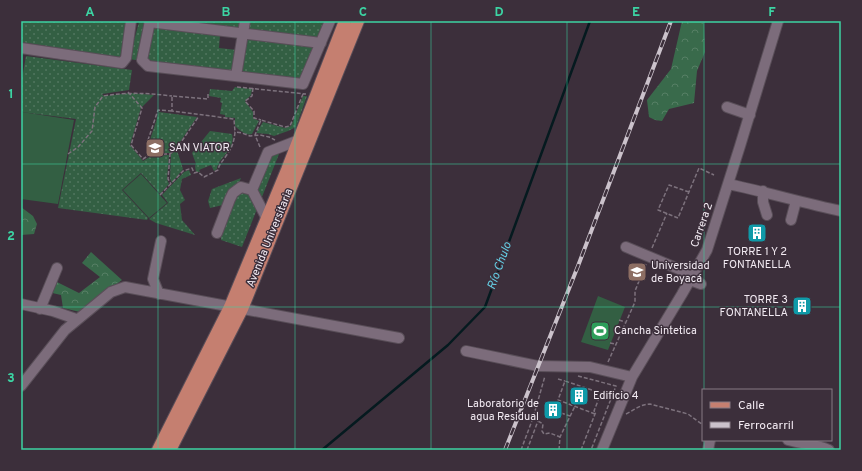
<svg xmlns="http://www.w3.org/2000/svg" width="862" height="471" viewBox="0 0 862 471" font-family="Overpass,sans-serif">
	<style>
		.grass { fill: url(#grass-dots) }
		.forest { fill: url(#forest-crowns) }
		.pitch { fill: #335f43 }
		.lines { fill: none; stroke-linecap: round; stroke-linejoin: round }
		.stream { stroke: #051a1f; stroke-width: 2.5 }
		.minor-casing { stroke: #594e58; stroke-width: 12 }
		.major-casing { stroke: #594e58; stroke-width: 14 }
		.path { stroke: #7d727d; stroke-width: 1.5; stroke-dasharray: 4 2; stroke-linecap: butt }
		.minor { stroke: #7c6c7b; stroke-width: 10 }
		.major { stroke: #c57f70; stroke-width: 12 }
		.rail-casing { stroke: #cbc2cb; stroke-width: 4 }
		.rail { stroke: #3c2f3b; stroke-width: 2.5; stroke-dasharray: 8; stroke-linecap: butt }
		.grid { fill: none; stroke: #3cd4a3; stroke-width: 1; stroke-opacity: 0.55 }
		.labels { text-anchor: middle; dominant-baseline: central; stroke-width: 3; stroke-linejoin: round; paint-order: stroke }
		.poi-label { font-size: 11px; fill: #f2eaf2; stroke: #3c2f3b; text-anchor: start }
		.street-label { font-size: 11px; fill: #f2eaf2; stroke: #3c2f3b }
		.water-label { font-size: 12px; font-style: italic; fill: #65d0e7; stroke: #3c2f3b }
		.neatline { fill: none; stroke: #3cd4a3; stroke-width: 1.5 }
		.grid-label { font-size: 13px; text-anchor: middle; font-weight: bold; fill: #3cd4a3 }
	</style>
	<defs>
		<pattern id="grass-dots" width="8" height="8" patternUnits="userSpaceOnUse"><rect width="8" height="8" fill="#335f43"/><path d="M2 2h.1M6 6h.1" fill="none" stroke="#51765f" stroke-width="1.8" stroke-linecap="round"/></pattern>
		<pattern id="forest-crowns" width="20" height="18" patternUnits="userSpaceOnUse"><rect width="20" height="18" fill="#396a4b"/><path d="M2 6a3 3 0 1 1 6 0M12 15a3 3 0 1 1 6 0" fill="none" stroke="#567f65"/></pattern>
	</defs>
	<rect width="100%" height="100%" fill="#3c2f3b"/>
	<!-- grass -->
	<path class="grass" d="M 21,21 L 128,21 L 120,58 L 21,42 Z
		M 177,21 L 242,21 L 241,29 Z
		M 248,21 L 327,21 L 319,40 L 247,30 Z
		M 139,22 L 220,35 L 219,48 L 237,50 L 233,75 L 129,59 Z
		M 247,37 L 316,46 L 301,80 L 240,73 Z
		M 26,56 L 132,70 L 129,90 L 102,94 L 104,96 L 130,93 L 154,95 L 141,108 L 130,145 L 143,161 L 151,156 L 169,155 L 167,179 L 169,184 L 160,194 L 141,173 L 122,190 L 148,218 L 147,220 L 58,208 L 76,119 L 21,112 L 21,85 Z
		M 235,87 L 252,89 L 251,95 L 245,101 L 253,112 L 253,118 L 259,121 L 252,134 C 246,136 239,130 235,126 L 235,118 L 225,117 L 225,115 L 220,114 L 222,103 L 220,102 L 221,98 L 209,96 L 210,89 L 232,91 Z
		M 303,96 L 307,96 L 296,127 L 288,131 L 274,136 L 268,134 L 256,133 L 263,122 L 285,128 L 291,126 Z
		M 159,112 L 197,117 L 176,148 L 170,153 L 154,153 L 158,150 L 150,140 Z
		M 210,131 L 232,134 C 236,151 218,157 217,169 L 214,171 L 211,165 L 199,170 L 200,172 L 196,172 L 195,166 L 196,164 L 192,153 Z
		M 177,150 L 183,169 L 172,183 L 170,179 L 171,154 Z
		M 277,150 L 279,154 L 262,197 L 260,197 L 257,192 L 272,154 Z
		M 189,170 L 191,175 L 182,179 L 180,190 L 185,200 L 180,204 L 182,220 L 195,235 L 156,223 L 149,219 L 168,203 L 162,195 L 184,172 Z
		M 241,178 L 237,188 L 223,205 L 210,208 L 208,201 L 212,189 Z
		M 242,193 L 250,195 L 257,209 L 242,247 L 221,240 L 221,235 L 236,197 Z"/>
	<!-- forest -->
	<path class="forest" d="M 682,21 L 695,21 L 704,23 L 705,52 L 697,71 L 694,103 L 669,109 L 662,121 L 655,120 L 649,117 L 647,100 L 671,69 Z
		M 21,207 L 33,216 L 37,224 L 34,234 L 21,235 Z
		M 91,252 L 122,280 L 80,312 L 63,308 L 61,295 L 48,292 L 55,281 L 79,293 L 100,277 L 82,263 Z"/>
	<!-- pitch -->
	<path class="pitch" d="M 22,112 L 74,120 L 58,204 L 21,199 Z
		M 141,174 L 167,203 L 149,218 L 123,190 Z
		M 598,296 L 625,307 L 608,350 L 581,342 Z"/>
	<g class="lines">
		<!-- stream -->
		<path class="stream" d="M 322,450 L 448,345 L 485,307 L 590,21"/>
		<defs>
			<path id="minor" d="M 150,21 L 142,60 L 148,66 L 303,84 L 330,21
				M 149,22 L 321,43
				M 21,48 L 122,63 L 126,58 L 131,21
				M 236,76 L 245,21
				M 727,107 L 750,115
				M 728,184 C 766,192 803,203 841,211
				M 763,191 L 763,202 L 767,215
				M 267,219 L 252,190 L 268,152 L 299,140
				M 791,220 L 796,201
				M 217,233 L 230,199 L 233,193 L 241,187 L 252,190
				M 626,247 L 693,275
				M 690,280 L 701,284
				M 159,294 L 153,279 L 161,241
				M 21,304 L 53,311 L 76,319
				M 40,309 L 57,268
				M 466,351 L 538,366 L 590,367 L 632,377
				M 21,386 L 65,330 L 111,292 L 125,287 L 399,338
				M 788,440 C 802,444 816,444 829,450
				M 602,450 L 632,377 L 682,294 L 707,250 L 740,146 L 778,21
				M 708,450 L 710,440"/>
			<path id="major" d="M 158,450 L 230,307 L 287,170 L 345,21
				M 170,450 L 242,309 L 358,21"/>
		</defs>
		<!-- minor casing -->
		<use href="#minor" class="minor-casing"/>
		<!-- major casing -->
		<use href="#major" class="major-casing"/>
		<!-- path -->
		<path class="path" d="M 237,87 L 306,94
			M 253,88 L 252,96 L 245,101 L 254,111 L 254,118 L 261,120
			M 128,92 L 142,108 L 131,145 L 143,159 L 157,150 L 148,140 L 158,110 L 172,111
			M 208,94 L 208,99 L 172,96 L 172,111 L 234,119 L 235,132
			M 260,147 L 255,135 L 261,120 L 285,127 L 290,126 L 303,94
			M 68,154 L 78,147 L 92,131 L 95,107 L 103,96 C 129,92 146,93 172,96
			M 151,154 L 170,154 L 168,179 L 171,184
			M 170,154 L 177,148 L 199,116
			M 689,192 L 669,185 L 658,210 L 678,218 L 699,168 L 714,175
			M 160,195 L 183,171 L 192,168 L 194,173 L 198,172 L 204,177 L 218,170 C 219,164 223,161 226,156 C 232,148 234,142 235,132 L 242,133 L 250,136 L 260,135 L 269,137 L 275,140
			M 652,248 L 667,213
			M 619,320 L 625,322
			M 610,343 L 615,344
			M 608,362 L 635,302 L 635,291 L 646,264
			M 578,376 L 616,386 L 591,450
			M 558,379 L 565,381
			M 561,413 L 570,416
			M 626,414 C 634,410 641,404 650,404 L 688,414 L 703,425
			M 533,418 L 543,424 L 542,431 L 544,434 L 550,433 L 560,437
			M 521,450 L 533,418 L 545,376
			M 527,450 L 538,421
			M 559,450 L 560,437 L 576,404
			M 581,450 L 595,414 L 596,412 L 594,411 L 601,393 L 565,381 L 558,400 L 595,414"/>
		<!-- minor -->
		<use href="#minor" class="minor"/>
		<!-- major -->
		<use href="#major" class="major"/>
		<defs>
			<path id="rail" d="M 505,450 L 578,266 L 671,21"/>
		</defs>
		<!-- rail casing -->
		<use href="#rail" class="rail-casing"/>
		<!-- rail -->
		<use href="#rail" class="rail"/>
	</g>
	<!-- grid -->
	<path class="grid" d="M 158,21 L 158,450M 295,21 L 295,450M 431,21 L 431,450M 567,21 L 567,450M 704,21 L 704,390M 21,164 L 841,164M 21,307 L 841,307M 704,440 L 704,450"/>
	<!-- icons -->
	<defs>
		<symbol id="school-square" viewBox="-11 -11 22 22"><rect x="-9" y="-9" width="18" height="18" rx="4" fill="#8d6e63" stroke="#3c2f3b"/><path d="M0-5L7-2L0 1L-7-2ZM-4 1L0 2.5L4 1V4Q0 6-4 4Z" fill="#fff"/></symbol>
		<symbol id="building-square" viewBox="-11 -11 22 22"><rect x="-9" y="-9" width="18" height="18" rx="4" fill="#0f9aa8" stroke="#3c2f3b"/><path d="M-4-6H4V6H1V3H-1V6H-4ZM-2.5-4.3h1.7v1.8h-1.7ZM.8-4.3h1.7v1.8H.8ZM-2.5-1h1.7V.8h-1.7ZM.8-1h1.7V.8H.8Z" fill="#fff"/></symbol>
		<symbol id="university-square" viewBox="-11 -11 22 22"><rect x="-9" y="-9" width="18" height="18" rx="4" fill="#8d6e63" stroke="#3c2f3b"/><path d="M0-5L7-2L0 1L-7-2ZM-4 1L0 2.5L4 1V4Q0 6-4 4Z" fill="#fff"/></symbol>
		<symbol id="stadium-square" viewBox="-11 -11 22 22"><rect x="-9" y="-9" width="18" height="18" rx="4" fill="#2e9e5b" stroke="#3c2f3b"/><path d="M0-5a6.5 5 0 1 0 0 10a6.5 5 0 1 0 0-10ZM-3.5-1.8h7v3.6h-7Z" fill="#fff"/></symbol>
	</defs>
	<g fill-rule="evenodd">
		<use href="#school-square" x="144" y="137" width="22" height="22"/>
		<use href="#building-square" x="746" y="222" width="22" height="22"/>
		<use href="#university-square" x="626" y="261" width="22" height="22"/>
		<use href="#building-square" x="791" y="295" width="22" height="22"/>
		<use href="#stadium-square" x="589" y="320" width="22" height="22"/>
		<use href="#building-square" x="568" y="385" width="22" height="22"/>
		<use href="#building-square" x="542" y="399" width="22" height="22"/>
	</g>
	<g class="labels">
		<!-- poi labels -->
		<g class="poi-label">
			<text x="169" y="148">SAN VIATOR</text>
			<text x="757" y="252" text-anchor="middle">TORRE 1 Y 2<tspan x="757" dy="13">FONTANELLA</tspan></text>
			<text x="651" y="266">Universidad<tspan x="651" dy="13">de Boyacá</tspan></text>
			<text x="788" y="300" text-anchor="end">TORRE 3<tspan x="788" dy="13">FONTANELLA</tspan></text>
			<text x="614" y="331">Cancha Sintetica</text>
			<text x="593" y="396">Edificio 4</text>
			<text x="539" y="404" text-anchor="end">Laboratorio de<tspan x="539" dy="13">agua Residual</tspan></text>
		</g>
		<!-- street labels -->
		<g class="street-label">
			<text transform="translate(702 225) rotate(-71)">Carrera 2</text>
			<text transform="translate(270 238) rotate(-68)">Avenida Universitaria</text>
		</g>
		<!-- water labels -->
		<g class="water-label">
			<text transform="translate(500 266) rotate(-70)">Río Chulo</text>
		</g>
	</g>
	<!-- border -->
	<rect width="862" height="471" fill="none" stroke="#3c2f3b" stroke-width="44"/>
	<!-- legend -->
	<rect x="702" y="389" width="130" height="52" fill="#3c2f3b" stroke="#857a84"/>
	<rect x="710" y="402" width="20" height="6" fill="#c57f70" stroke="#857a84"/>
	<text x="738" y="409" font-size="12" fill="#f2eaf2">Calle</text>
	<rect x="710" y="422" width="20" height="6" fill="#cbc2cb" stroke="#857a84"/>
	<text x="738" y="429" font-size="12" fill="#f2eaf2">Ferrocarril</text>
	<rect x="22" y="22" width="818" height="427" class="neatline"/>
	<g class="grid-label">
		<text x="90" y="16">A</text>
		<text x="226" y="16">B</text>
		<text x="363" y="16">C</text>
		<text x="499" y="16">D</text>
		<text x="636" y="16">E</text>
		<text x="772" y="16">F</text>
		<text x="11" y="98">1</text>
		<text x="11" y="240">2</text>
		<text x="11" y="382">3</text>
	</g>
</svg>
